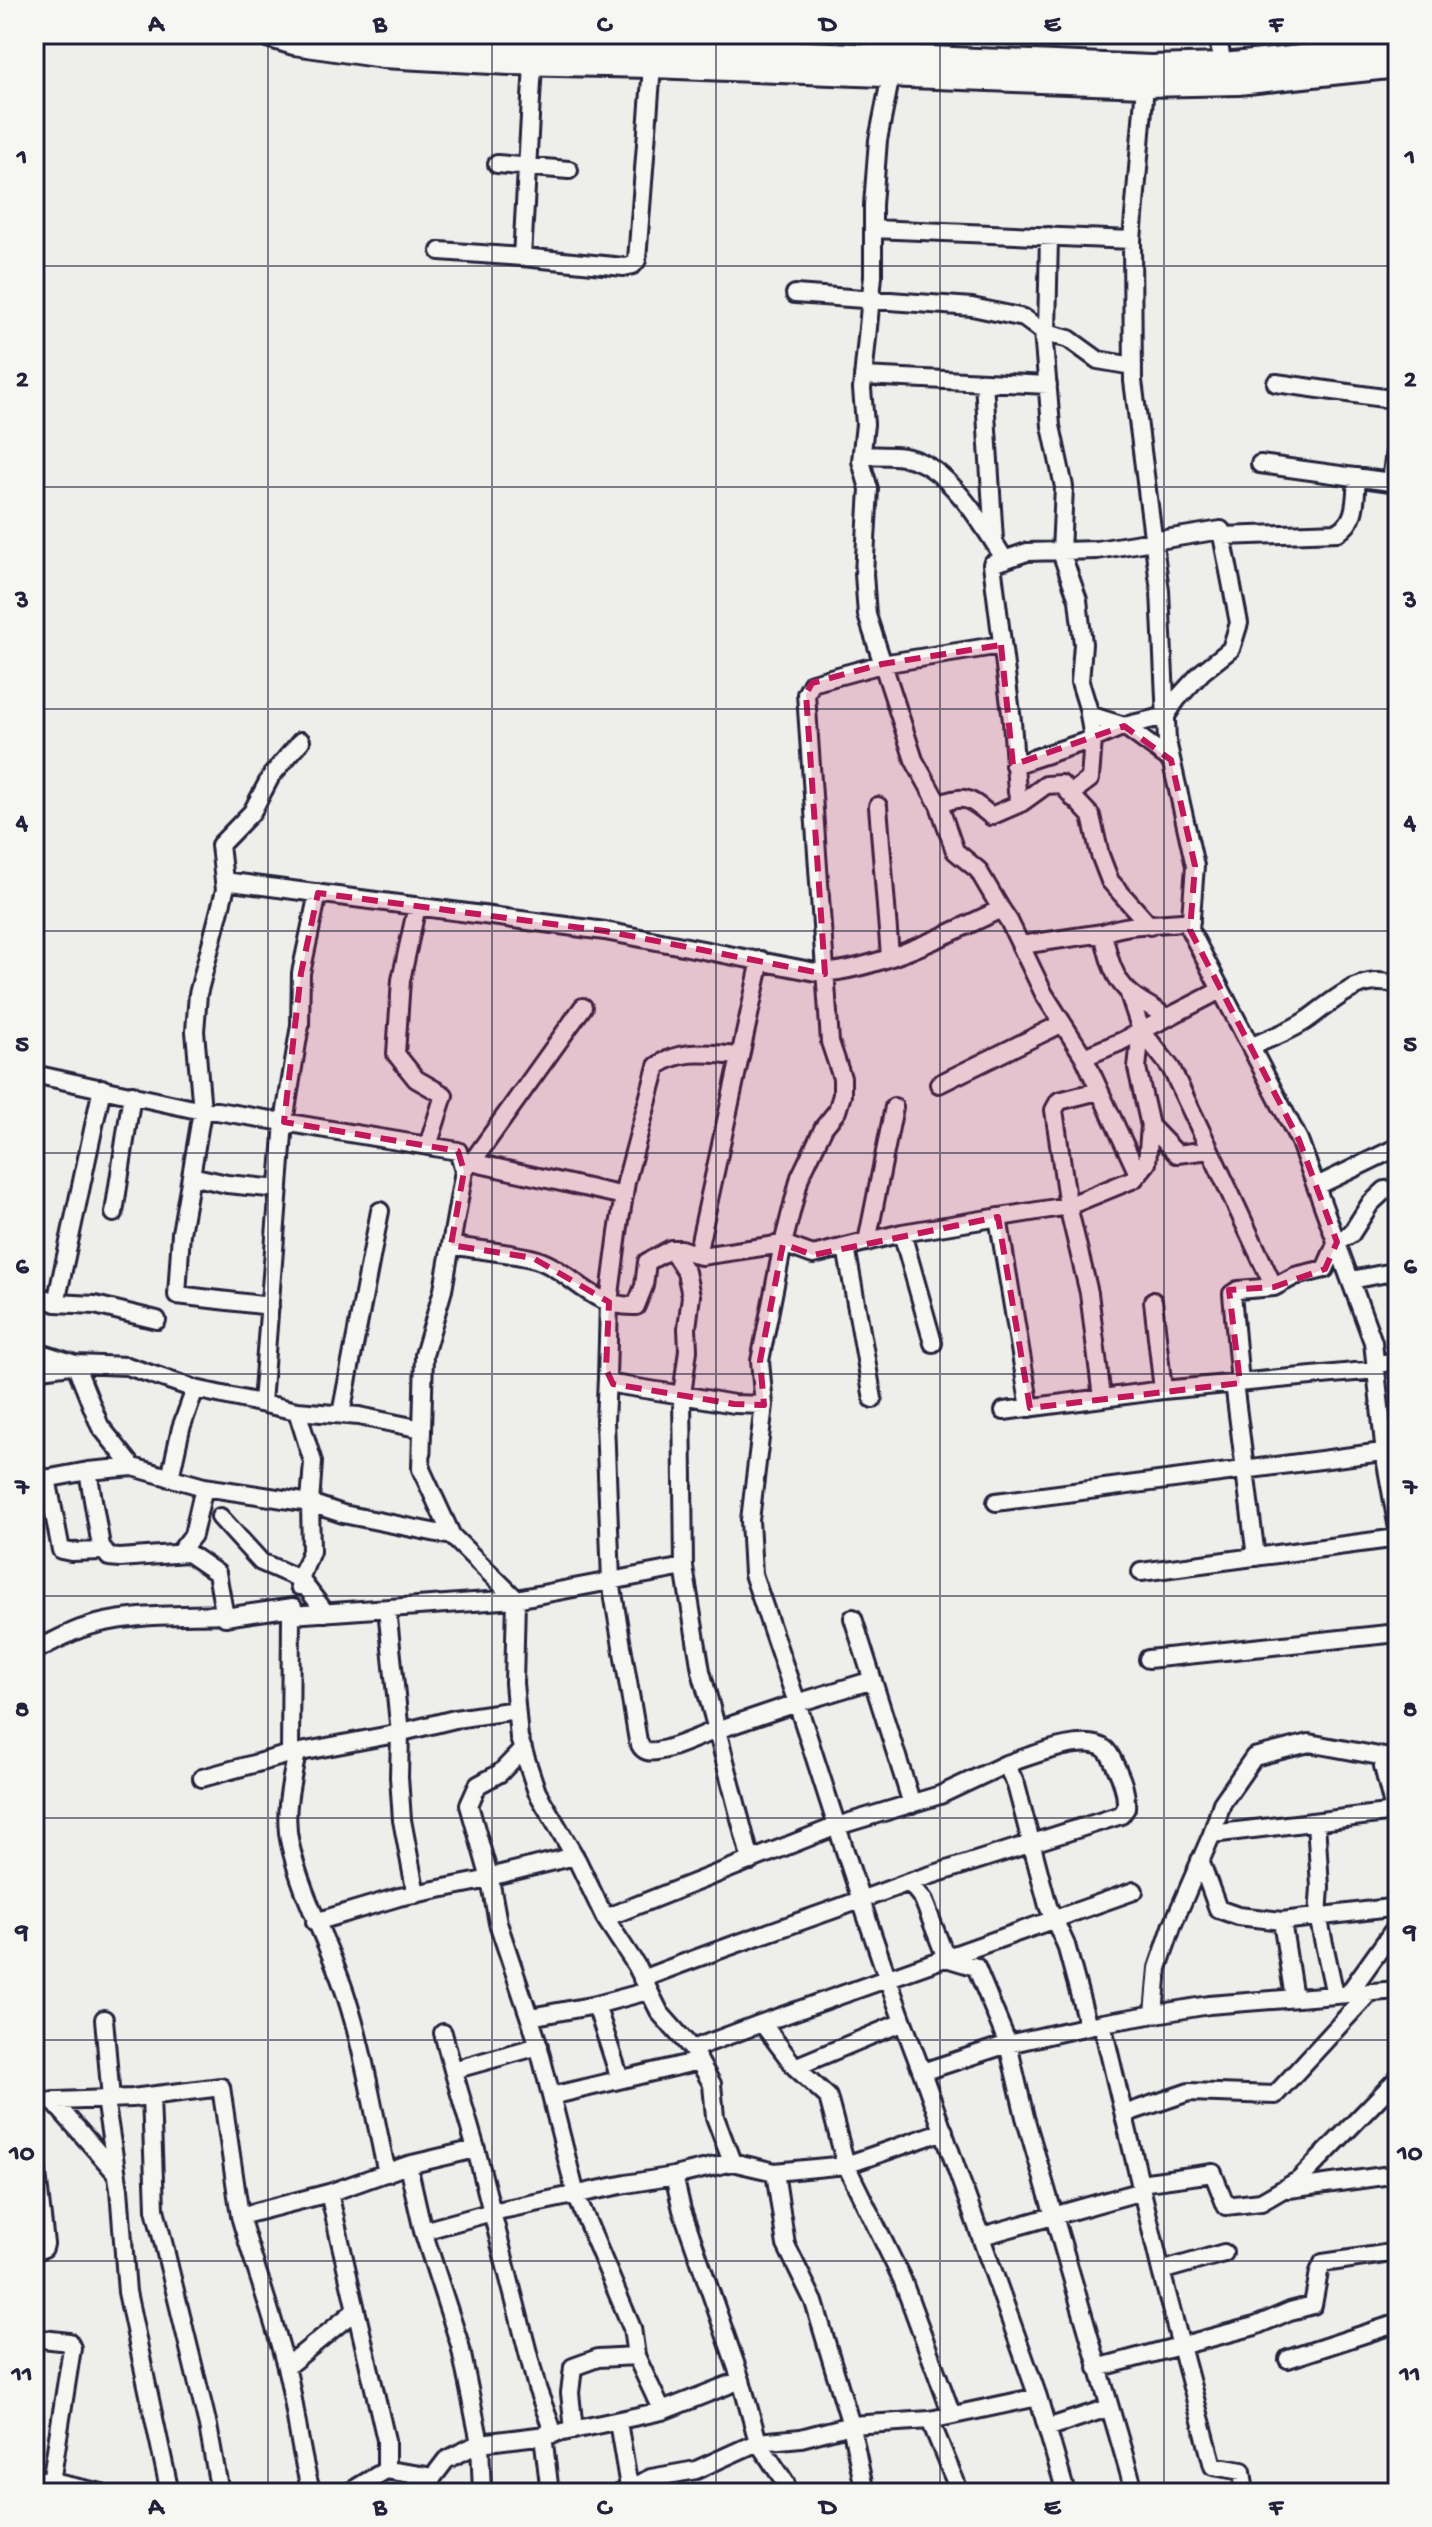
<svg xmlns="http://www.w3.org/2000/svg" width="1432" height="2527" viewBox="0 0 1432 2527" font-family="'Gochi Hand',sans-serif">
	<style>
		.lines { fill: none; stroke-linecap: round; stroke-linejoin: round }
		.minor-casing { stroke: #22223b; stroke-width: 22 }
		.major-casing { stroke: #22223b; stroke-width: 28 }
		.minor { stroke: #f6f6f2; stroke-width: 16 }
		.major { stroke: #f6f6f2; stroke-width: 22 }
		.marked { fill: #c2185b; fill-opacity: 0.2; stroke: #c2185b; stroke-width: 6; stroke-dasharray: 16 10; stroke-linejoin: round }
		.grid { fill: none; stroke: #22223b; stroke-width: 2; stroke-opacity: 0.55 }
		.neatline { fill: none; stroke: #22223b; stroke-width: 3 }
		.grid-label { font-size: 26px; text-anchor: middle; font-weight: bold; fill: #22223b }
	</style>
	<rect width="100%" height="100%" fill="#eeeeeb"/>
	<filter id="ink" filterUnits="userSpaceOnUse"><feTurbulence type="fractalNoise" baseFrequency=".0125" numOctaves="2"/><feDisplacementMap in="SourceGraphic" scale="16" xChannelSelector="R" yChannelSelector="G"/><feConvolveMatrix kernelMatrix="1 2 1 2 8 2 1 2 1" color-interpolation-filters="sRGB"/></filter>
	<g filter="url(#ink)">
		<g class="lines">
			<defs>
				<path id="minor" d="M 1217,34 L 1223,65
					M 891,75 L 878,140 L 873,205 L 873,276 L 862,389 L 865,424 L 861,461 L 869,489 L 864,574 L 867,615 L 914,760 L 939,805 L 955,851 L 978,870 L 1001,909
					M 1145,85 L 1132,240 L 1133,381 L 1160,591 L 1167,741 L 1195,866 L 1190,930 L 1299,1140 L 1373,1342 L 1386,1463 L 1398,1529
					M 497,164 L 569,170
					M 873,229 L 1132,240
					M 440,251 L 522,257 L 533,64
					M 522,257 L 624,267 L 633,265 L 637,260 L 652,66
					M 795,294 L 972,307 L 1024,318 L 1043,332 L 1069,339 L 1098,360 L 1133,366
					M 1043,332 L 1051,426 L 1064,487 L 1061,552 L 1078,600 L 1083,644 L 1080,682 L 1088,708 L 1093,739 L 1124,726 L 1089,715
					M 1047,333 L 1049,236
					M 863,376 L 1048,385
					M 984,382 L 994,540
					M 1276,383 L 1398,400
					M 862,455 C 880,456 901,454 918,461 C 954,476 985,528 1005,560
					M 1260,464 L 1398,483
					M 1391,482 L 1398,428
					M 1222,536 L 1338,532 C 1358,521 1355,497 1357,477
					M 1014,765 L 1093,739 L 1090,779 L 1078,788 L 1073,798
					M 1021,803 L 1046,785 L 1061,784 L 1091,816 L 1100,855 L 1110,881 L 1150,926
					M 939,805 C 964,793 971,799 991,816 L 1021,803 L 1017,792 L 1012,721 L 992,564 L 1027,552 L 1097,550 L 1221,530 L 1239,623 L 1231,649 L 1202,672 L 1177,699 L 1166,716 L 1124,726 L 1171,760
					M 878,806 L 890,956
					M 224,881 L 605,931 L 821,973 C 880,969 948,934 1001,909 L 1009,921 L 1044,994 L 1084,1057 L 1120,1042 L 1221,990
					M 417,906 L 401,980 L 396,1054 L 416,1079 L 444,1095 L 428,1146
					M 1021,945 L 1103,933
					M 1166,1018 C 1155,1007 1140,1003 1129,992 C 1112,977 1108,954 1103,933 C 1131,922 1161,925 1191,921
					M 1141,1030 L 1137,1068 L 1150,1126
					M 1251,1047 C 1269,1038 1292,1031 1308,1019 C 1336,999 1360,973 1398,985
					M 1084,1057 L 1138,1174
					M 34,1074 L 202,1111 L 217,1111 L 458,1151 L 464,1171 L 443,1290 L 424,1355 L 421,1469 L 452,1536 L 516,1599 L 514,1683 L 519,1738 L 537,1792 L 577,1860 L 605,1918 L 837,1826 L 940,1795 L 1006,1764 L 1016,1785 L 1048,1906 L 1066,1945 L 1088,2026
					M 939,1084 L 1061,1024
					M 1098,1091 L 1059,1101 L 1054,1110 L 1068,1206 L 1089,1293 L 1102,1398
					M 1210,1150 L 1274,1287
					M 466,1161 L 624,1196
					M 472,1162 L 583,1007
					M 191,1176 L 202,1111 L 195,1031 L 198,994 L 225,890 L 220,845 L 252,812 L 271,776 L 301,741
					M 1317,1186 L 1398,1147
					M 114,1213 L 132,1094
					M 998,1217 L 1030,1408
					M 902,1233 L 933,1343
					M 867,1242 L 894,1107
					M 451,1245 C 477,1250 505,1252 531,1258 C 570,1267 588,1308 636,1306 L 644,1286 L 647,1262 L 671,1249 L 681,1249 L 701,1256 L 783,1244 L 800,1177 L 824,1127 L 837,1111 L 842,1095 L 842,1078 L 830,1042 L 806,694 L 812,683 L 882,664 L 1001,645
					M 846,1247 L 873,1399
					M 671,1249 L 686,1272 L 691,1296 L 687,1328 L 688,1350 L 682,1395 L 734,1404 L 764,1405
					M 697,1255 L 761,960
					M 1351,1280 L 1398,1271
					M 34,1294 L 56,1303 L 95,1305 L 157,1320
					M 1153,1301 L 1163,1390
					M 56,1303 L 102,1088
					M 270,1306 L 177,1295 L 181,1233 L 191,1176 L 227,1184 L 279,1189
					M 34,1351 L 75,1364
					M 1376,1365 L 1398,1360
					M 34,1370 L 70,1365
					M 607,1378 L 605,1421 L 611,1581 L 638,1741 C 641,1746 641,1749 647,1751 C 662,1755 701,1735 717,1730 L 701,1671 L 684,1567 L 682,1395 L 613,1384 L 607,1378 L 609,1302 L 618,1233 L 626,1182 L 657,1066 C 682,1048 710,1054 740,1056
					M 1234,1383 L 1256,1557
					M 1240,1383 L 1232,1294 L 1238,1290 L 1274,1287 L 1295,1276 L 1325,1269 L 1337,1242 L 1351,1234 L 1370,1204 L 1385,1190 L 1398,1189
					M 195,1389 L 297,1411 L 359,1416 L 422,1429
					M 262,1403 L 284,1122 L 300,1025 L 301,973 L 318,893
					M 1004,1411 L 1163,1390 L 1376,1370
					M 341,1414 L 380,1211
					M 133,1467 L 100,1426 L 75,1364 L 127,1366 L 195,1389 L 181,1428 L 170,1478
					M 88,1471 L 101,1546 L 109,1557 L 120,1558 L 187,1553
					M 47,1478 L 61,1550 L 71,1552 L 102,1551
					M 34,1481 L 88,1471 L 133,1467 L 204,1487 L 310,1503 L 313,1462 L 297,1411
					M 204,1487 L 193,1535 L 182,1549 L 217,1573 L 225,1617 L 293,1607
					M 996,1502 L 1398,1450
					M 220,1517 L 261,1562 L 300,1579 L 299,1586
					M 1141,1572 L 1398,1538
					M 387,1609 L 400,1733 L 399,1777 L 402,1820 L 416,1894
					M 326,1613 L 300,1579 L 311,1551 L 310,1503 L 343,1514 L 452,1536
					M 853,1618 L 912,1804
					M 34,1651 C 49,1644 64,1635 80,1629 C 124,1613 177,1616 224,1614
					M 1148,1659 L 1398,1633
					M 523,1749 L 500,1773 L 478,1785 L 469,1805 L 490,1879 L 498,1923 L 537,2040 L 576,2195 L 632,2328 L 636,2356 L 598,2358 L 573,2367 L 570,2393 L 574,2430
					M 1398,1749 L 1383,1766 L 1398,1826
					M 297,1753 C 291,1782 283,1814 290,1844 C 302,1898 331,1947 347,1999 C 365,2056 374,2115 387,2173
					M 290,1754 L 291,1615 L 516,1599 L 684,1567
					M 202,1778 L 290,1754 L 390,1735 L 455,1719 L 516,1710
					M 1316,1822 L 1320,1887 L 1318,1916 L 1335,1995
					M 1212,1834 L 1222,1803 L 1254,1757 L 1309,1743 L 1390,1758
					M 1200,1860 L 1218,1909 L 1238,1916 L 1282,1921 L 1294,1998
					M 751,1861 L 717,1730 L 797,1703 L 753,1574 L 750,1520 L 764,1405 L 760,1361 L 783,1244 L 813,1255 L 902,1233 L 1068,1206 L 1134,1179 L 1147,1163 L 1150,1126 L 1177,1154 L 1210,1150 L 1171,1068 L 1141,1030 L 1129,994
					M 489,1877 L 575,1856
					M 909,1882 L 1121,1815 L 1126,1808 C 1127,1792 1122,1779 1115,1765 C 1112,1759 1110,1753 1105,1749 C 1085,1733 1029,1757 1006,1764
					M 605,1918 L 636,1965 L 660,2013 L 692,2049
					M 1282,1921 L 1398,1907
					M 315,1922 L 399,1897 L 490,1879
					M 642,1979 C 730,1944 820,1916 909,1882 L 923,1899 L 946,1958 L 976,1967 L 1008,2044 L 922,2072 C 875,1951 838,1827 797,1703 L 873,1680
					M 1348,1994 L 1398,1924
					M 1154,2014 L 1158,1968 L 1173,1924 L 1212,1834 L 1395,1812
					M 530,2017 L 596,2005
					M 104,2019 L 111,2099
					M 762,2023 L 1134,1891
					M 1102,2023 L 1161,2271 L 1213,2466 L 1242,2471 L 1245,2493
					M 443,2033 L 453,2070
					M 795,2067 L 903,2022
					M 922,2072 L 1038,2397
					M 620,2079 L 596,2005 L 648,1991
					M 151,2096 L 155,2209 L 208,2426 L 220,2493
					M 551,2096 L 699,2061
					M 105,2099 L 119,2189 L 127,2292 L 170,2493
					M 53,2101 L 115,2172
					M 34,2102 L 132,2098 L 221,2087 L 240,2216
					M 1124,2114 L 1189,2092 L 1275,2095 L 1369,1993
					M 34,2147 L 45,2244 L 44,2248 L 34,2252
					M 476,2149 L 453,2070 L 539,2046
					M 732,2162 L 715,2117 L 712,2084 L 692,2049 L 762,2023 L 795,2067 L 828,2097 L 846,2165 L 902,2279 L 952,2415
					M 408,2165 L 423,2231
					M 674,2176 L 732,2162 L 775,2172
					M 1140,2183 L 1213,2173 L 1226,2206 L 1261,2202 L 1299,2180 L 1398,2078
					M 1289,2189 L 1398,2174
					M 982,2236 L 1142,2191
					M 1161,2271 L 1224,2253
					M 34,2338 L 69,2342 L 72,2348 L 51,2482
					M 636,2356 L 662,2411
					M 1288,2359 L 1398,2323
					M 286,2367 L 356,2310
					M 1097,2368 L 1255,2326 L 1290,2311 L 1313,2305 L 1319,2272 L 1323,2263 L 1398,2252
					M 930,2420 L 851,2425 L 814,2302 L 786,2245 L 775,2172 L 846,2165 L 944,2131
					M 618,2422 L 629,2487
					M 1047,2428 L 1108,2408
					M 563,2432 L 662,2411 L 741,2380
					M 543,2435 L 550,2493
					M 386,2470 L 433,2477 L 446,2460 L 480,2443 L 554,2434 L 537,2388 L 492,2212 L 626,2184 L 674,2176 L 682,2210 L 741,2380 L 758,2442 L 785,2482 L 789,2493
					M 34,2478 L 102,2493
					M 312,2493 C 299,2454 297,2411 287,2371 C 274,2319 255,2268 240,2216 L 329,2193
					M 348,2493 L 386,2470 L 386,2440 L 329,2193 L 408,2165 L 476,2149 L 492,2212 L 423,2231 L 460,2345 L 480,2443 L 482,2493
					M 620,2493 L 651,2478 L 696,2470 L 758,2442 L 801,2438 L 851,2425 L 865,2493
					M 960,2493 L 930,2420 L 1038,2397 L 1066,2493
					M 1135,2493 L 1025,2117 L 1008,2044 L 1102,2023 L 1209,2005 L 1398,1990"/>
				<path id="major" d="M 264,34 L 294,43 L 383,56 L 510,63 L 652,66 L 1145,85 L 1238,83 L 1398,66
					M 344,34 L 510,47 L 737,50 L 1151,67 L 1223,65 L 1398,47"/>
			</defs>
			<!-- minor casing -->
			<use href="#minor" class="minor-casing"/>
			<!-- major casing -->
			<use href="#major" class="major-casing"/>
			<!-- minor -->
			<use href="#minor" class="minor"/>
			<!-- major -->
			<use href="#major" class="major"/>
		</g>
	</g>
	<!-- marked area -->
	<path class="marked" d="M 1001,645 L 1013,765 L 1124,726 L 1171,760 L 1195,866 L 1190,930 L 1299,1140 L 1337,1242 L 1325,1269 L 1274,1287 L 1229,1290 L 1240,1383 L 1030,1408 L 998,1217 L 813,1255 L 783,1244 L 760,1361 L 764,1405 L 734,1404 L 613,1384 L 606,1369 L 609,1302 L 533,1258 L 451,1245 L 464,1171 L 458,1151 L 284,1122 L 301,973 L 318,893 L 605,931 L 825,974 L 806,694 L 812,683 L 882,664 Z"/>
	<!-- grid -->
	<path class="grid" d="M 268,34 L 268,2493M 492,34 L 492,2493M 716,34 L 716,2493M 940,34 L 940,2493M 1164,34 L 1164,2493M 34,266 L 1398,266M 34,487 L 1398,487M 34,709 L 1398,709M 34,931 L 1398,931M 34,1153 L 1398,1153M 34,1374 L 1398,1374M 34,1596 L 1398,1596M 34,1818 L 1398,1818M 34,2040 L 1398,2040M 34,2261 L 1398,2261"/>
	<!-- margin -->
	<rect width="1432" height="2527" fill="none" stroke="#f6f6f2" stroke-width="88"/>
	<rect x="44" y="44" width="1344" height="2439" class="neatline"/>
	<g class="grid-label">
		<text x="156" y="31">A</text>
		<text x="380" y="31">B</text>
		<text x="604" y="31">C</text>
		<text x="828" y="31">D</text>
		<text x="1052" y="31">E</text>
		<text x="1276" y="31">F</text>
		<text x="22" y="164">1</text>
		<text x="1410" y="164">1</text>
		<text x="22" y="386">2</text>
		<text x="1410" y="386">2</text>
		<text x="22" y="607">3</text>
		<text x="1410" y="607">3</text>
		<text x="22" y="829">4</text>
		<text x="1410" y="829">4</text>
		<text x="22" y="1051">5</text>
		<text x="1410" y="1051">5</text>
		<text x="22" y="1273">6</text>
		<text x="1410" y="1273">6</text>
		<text x="22" y="1494">7</text>
		<text x="1410" y="1494">7</text>
		<text x="22" y="1716">8</text>
		<text x="1410" y="1716">8</text>
		<text x="22" y="1938">9</text>
		<text x="1410" y="1938">9</text>
		<text x="22" y="2160">10</text>
		<text x="1410" y="2160">10</text>
		<text x="22" y="2381">11</text>
		<text x="1410" y="2381">11</text>
		<text x="156" y="2514">A</text>
		<text x="380" y="2514">B</text>
		<text x="604" y="2514">C</text>
		<text x="828" y="2514">D</text>
		<text x="1052" y="2514">E</text>
		<text x="1276" y="2514">F</text>
	</g>
</svg>
